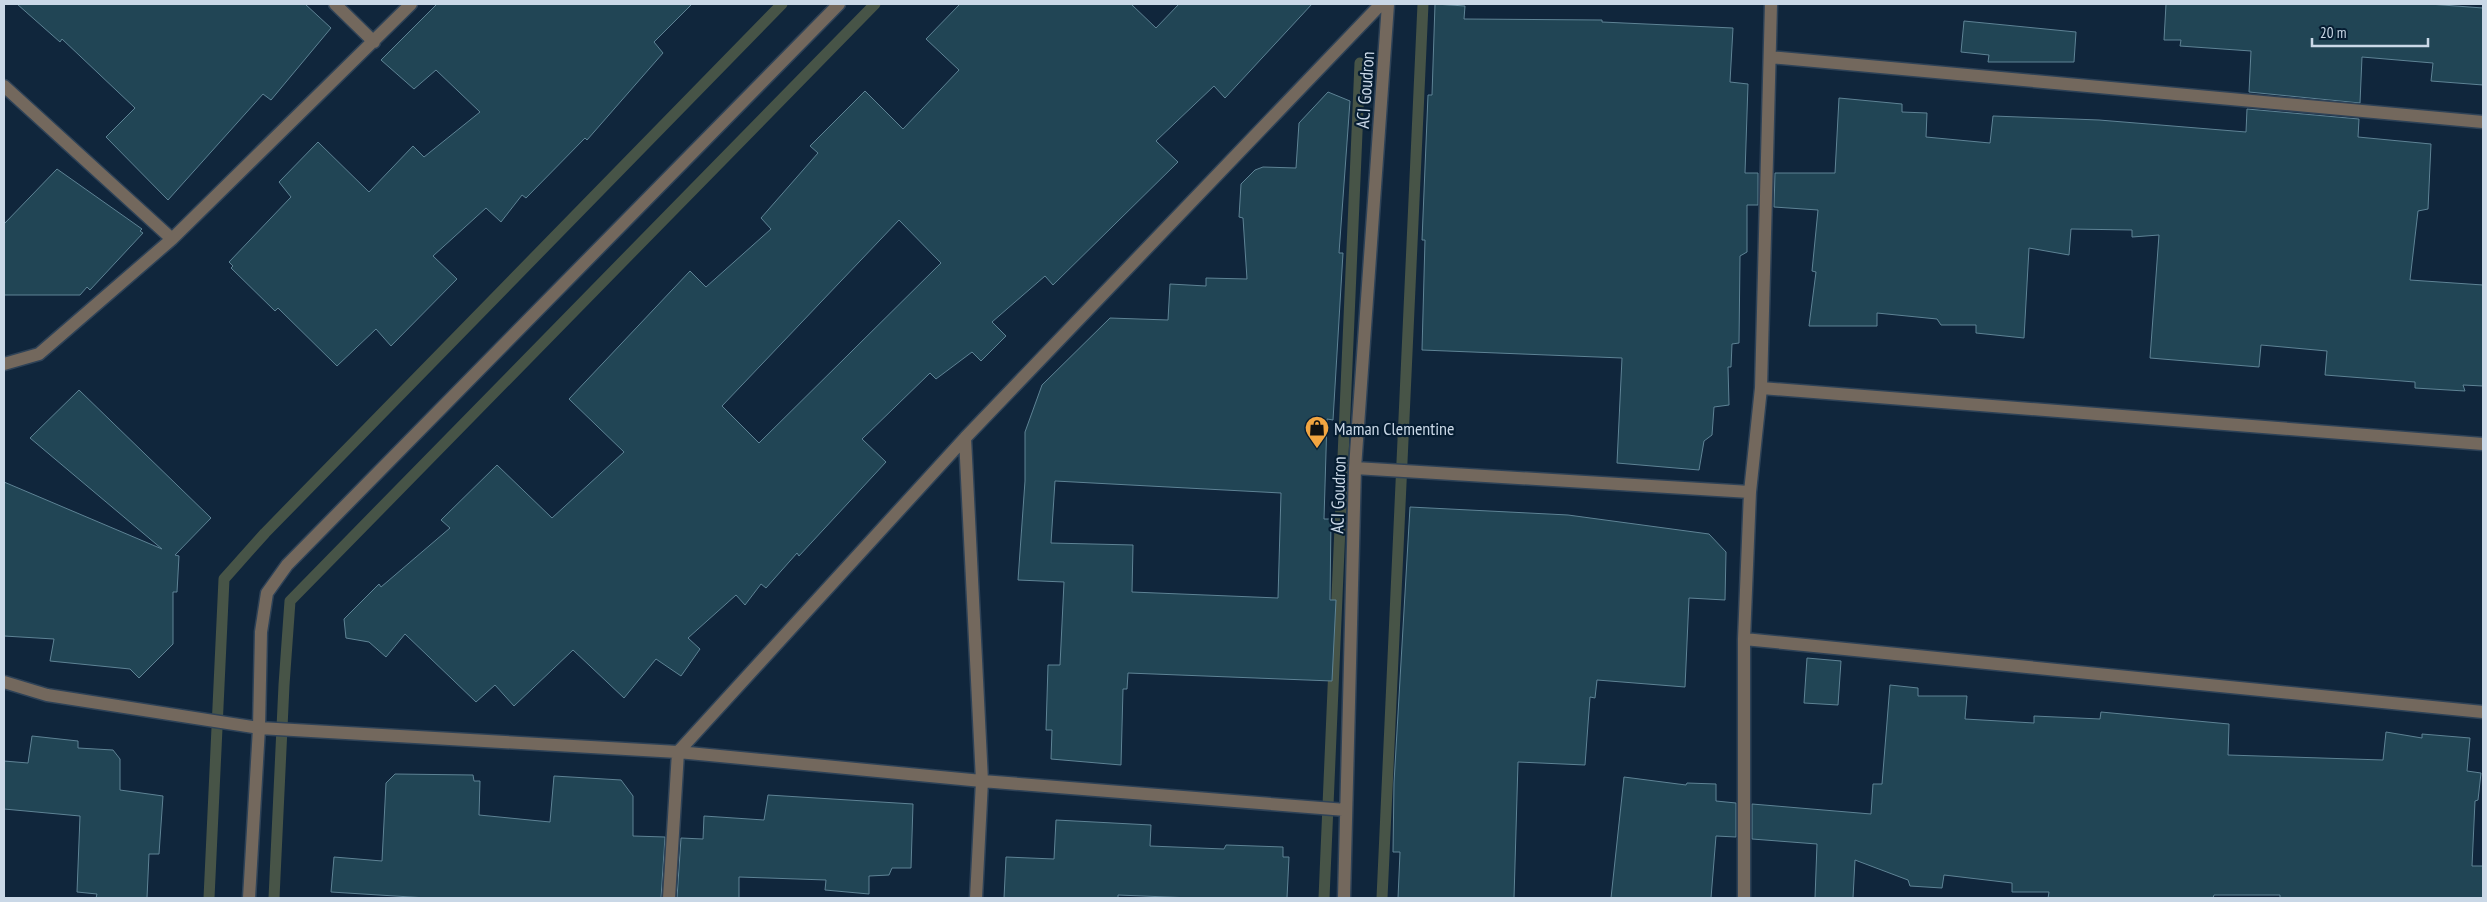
<svg xmlns="http://www.w3.org/2000/svg" width="2487" height="902" viewBox="0 0 2487 902" font-family="'PT Sans Narrow',sans-serif">
	<style>
		.lines { fill: none; stroke-linecap: round; stroke-linejoin: round }
		.stream { stroke: #475447; stroke-width: 11 }
		.building { fill: #214555; stroke: #5e8395; fill-rule: evenodd }
		.minor-casing { stroke: #2e4257; stroke-width: 15 }
		.minor { stroke: #73685d; stroke-width: 12 }
		.labels { text-anchor: middle; dominant-baseline: central; stroke-width: 4.5; stroke-linejoin: round; paint-order: stroke }
		.street-label { font-size: 18px; fill: #cad8e7; stroke: #061d32 }
		.poi-label { font-size: 18px; fill: #cad8e7; stroke: #061d32; text-anchor: start }
	</style>
	<rect width="100%" height="100%" fill="#10263c"/>
	<g class="lines">
		<!-- stream -->
		<path class="stream" d="M 209,898 L 224,579 L 265,533 L 782,4
			M 274,898 L 284,685 L 290,601 L 875,4
			M 1324,898 L 1360,63
			M 1382,898 L 1423,4"/>
	</g>
	<!-- building -->
	<path class="building" d="M 17,4 L 305,4 L 331,28 L 271,100 L 263,94 L 168,200 L 106,137 L 135,108 L 62,39 L 60,42 Z
		M 437,4 L 692,4 L 654,42 L 663,53 L 587,140 L 585,138 L 526,198 L 522,195 L 501,222 L 486,208 L 433,256 L 457,279 L 391,346 L 376,329 L 337,366 L 278,308 L 275,311 L 231,268 L 233,266 L 229,262 L 291,197 L 279,182 L 318,142 L 369,192 L 413,146 L 424,157 L 480,112 L 436,70 L 414,89 L 381,60 Z
		M 960,4 L 1131,4 L 1156,28 L 1179,4 L 1312,4 L 1225,98 L 1214,86 L 1156,141 L 1178,162 L 1053,285 L 1045,276 L 992,322 L 1006,336 L 981,361 L 972,352 L 936,379 L 930,373 L 862,439 L 886,462 L 799,556 L 797,553 L 766,588 L 761,584 L 745,605 L 736,595 L 688,638 L 700,649 L 681,676 L 656,659 L 624,698 L 573,650 L 514,706 L 495,685 L 476,702 L 405,634 L 386,657 L 369,642 L 346,638 L 344,619 L 379,584 L 381,587 L 450,528 L 441,520 L 497,465 L 552,518 L 624,452 L 569,399 L 690,271 L 706,287 L 771,229 L 761,218 L 818,153 L 810,146 L 865,91 L 903,129 L 959,70 L 926,39 ZM 899,220 L 941,263 L 759,443 L 722,406 Z
		M 1435,4 L 1465,6 L 1464,19 L 1602,20 L 1602,22 L 1733,28 L 1730,82 L 1748,84 L 1745,173 L 1758,173 L 1758,205 L 1747,205 L 1747,252 L 1740,256 L 1739,343 L 1732,344 L 1731,367 L 1728,367 L 1729,405 L 1714,407 L 1712,435 L 1704,441 L 1699,470 L 1617,463 L 1622,358 L 1422,350 L 1425,240 L 1422,240 L 1428,95 L 1432,95 Z
		M 2166,4 L 2429,4 L 2483,8 L 2483,85 L 2431,81 L 2433,63 L 2362,57 L 2360,103 L 2249,92 L 2251,51 L 2180,46 L 2181,40 L 2164,40 Z
		M 1964,21 L 2076,32 L 2074,62 L 1988,62 L 1989,55 L 1961,52 Z
		M 1328,92 L 1350,101 L 1339,253 L 1343,253 L 1333,420 L 1327,419 L 1324,519 L 1331,519 L 1330,600 L 1336,600 L 1332,681 L 1128,673 L 1127,689 L 1123,689 L 1121,765 L 1051,759 L 1052,730 L 1046,730 L 1048,665 L 1060,665 L 1064,582 L 1018,580 L 1025,481 L 1025,432 L 1042,385 L 1110,318 L 1168,320 L 1170,284 L 1206,286 L 1206,278 L 1247,279 L 1243,218 L 1239,217 L 1241,184 L 1255,170 L 1263,167 L 1296,168 L 1299,123 ZM 1055,481 L 1281,493 L 1278,598 L 1132,592 L 1133,545 L 1051,543 Z
		M 1839,98 L 1902,104 L 1902,112 L 1927,113 L 1926,137 L 1990,143 L 1993,116 L 2099,120 L 2246,132 L 2247,109 L 2359,119 L 2358,137 L 2431,144 L 2428,209 L 2418,211 L 2410,280 L 2483,285 L 2483,386 L 2463,385 L 2465,391 L 2415,388 L 2415,382 L 2325,375 L 2327,351 L 2261,345 L 2259,367 L 2150,358 L 2159,235 L 2132,237 L 2132,230 L 2071,229 L 2069,255 L 2029,248 L 2024,338 L 1976,333 L 1976,325 L 1941,325 L 1937,319 L 1877,313 L 1877,326 L 1809,326 L 1816,272 L 1812,271 L 1818,210 L 1774,207 L 1775,173 L 1835,173 Z
		M 57,169 L 142,229 L 140,231 L 143,233 L 90,290 L 87,287 L 80,295 L 4,295 L 4,224 Z
		M 79,390 L 211,518 L 175,555 L 179,556 L 177,592 L 173,592 L 173,644 L 139,678 L 130,669 L 50,661 L 54,639 L 4,636 L 4,482 L 162,549 L 30,438 Z
		M 1410,507 L 1568,515 L 1709,534 L 1726,552 L 1725,600 L 1689,598 L 1685,687 L 1597,680 L 1595,698 L 1590,697 L 1585,765 L 1518,762 L 1514,898 L 1398,898 L 1400,852 L 1393,852 L 1394,783 Z
		M 1807,658 L 1841,661 L 1838,705 L 1804,703 Z
		M 1890,685 L 1918,688 L 1918,696 L 1967,696 L 1965,719 L 2034,723 L 2034,716 L 2100,719 L 2101,712 L 2229,724 L 2228,755 L 2383,760 L 2386,732 L 2422,738 L 2422,734 L 2470,738 L 2467,771 L 2481,773 L 2478,800 L 2475,801 L 2472,866 L 2483,866 L 2483,898 L 2280,898 L 2280,895 L 2214,895 L 2213,898 L 2048,898 L 2049,892 L 2012,892 L 2012,883 L 1944,875 L 1942,888 L 1910,886 L 1908,880 L 1855,860 L 1853,898 L 1815,898 L 1817,844 L 1752,839 L 1752,804 L 1871,814 L 1873,784 L 1882,784 Z
		M 32,736 L 78,741 L 78,748 L 113,750 L 120,759 L 120,790 L 163,796 L 159,854 L 149,854 L 147,898 L 96,898 L 97,894 L 77,892 L 80,816 L 4,809 L 4,761 L 28,763 Z
		M 395,774 L 473,775 L 474,781 L 480,781 L 479,815 L 550,822 L 554,776 L 621,780 L 633,796 L 633,836 L 665,837 L 661,898 L 427,898 L 331,892 L 334,857 L 382,861 L 386,783 Z
		M 1624,777 L 1686,785 L 1687,783 L 1716,784 L 1716,801 L 1736,803 L 1736,837 L 1716,836 L 1711,898 L 1611,898 Z
		M 768,795 L 913,804 L 911,868 L 892,868 L 889,875 L 869,876 L 869,894 L 825,890 L 826,880 L 739,877 L 739,898 L 677,898 L 681,838 L 703,839 L 704,816 L 764,820 Z
		M 1056,820 L 1151,825 L 1150,846 L 1224,849 L 1226,845 L 1283,847 L 1283,857 L 1289,857 L 1287,898 L 1192,898 L 1118,895 L 1118,898 L 1004,898 L 1006,857 L 1054,859 Z"/>
	<g class="lines">
		<defs>
			<path id="minor" d="M 335,4 L 374,42
				M 1770,57 L 2483,122
				M 4,86 L 172,239
				M 4,364 L 39,354 L 172,239 L 411,4
				M 1761,388 L 2483,444
				M 965,438 L 982,781 L 976,898
				M 1355,468 L 1750,492
				M 1744,639 L 2483,712
				M 4,682 L 47,695 L 259,728 L 678,752 L 982,781 L 1346,810
				M 249,898 L 259,728 L 261,632 L 267,593 L 287,565 L 839,4
				M 669,898 L 678,752 L 965,438 L 1381,4
				M 1344,898 L 1355,468 L 1388,4
				M 1744,898 L 1744,639 L 1750,492 L 1761,388 L 1771,4"/>
		</defs>
		<!-- minor casing -->
		<use href="#minor" class="minor-casing"/>
		<!-- minor -->
		<use href="#minor" class="minor"/>
	</g>
	<!-- icons -->
	<defs>
		<symbol id="shop-pin" viewBox="-11 -11 22 30"><path d="M0 17L-7.5 6A9.5 9.5 0 1 1 7.5 6Z" fill="#f2a541" stroke="#061d32"/><path d="M-5-2.5h2.3a2.7 3.5 0 0 1 5.4 0H5L5.5 6h-11ZM-1.5-2.5h3a1.5 2.3 0 0 0-3 0Z" fill="#111"/></symbol>
	</defs>
	<g fill-rule="evenodd">
		<use href="#shop-pin" x="1303" y="414" width="28" height="38"/>
	</g>
	<g class="labels">
		<!-- street labels -->
		<g class="street-label">
			<text transform="translate(1365 90) rotate(-86)">ACI Goudron</text>
			<text transform="translate(1338 495) rotate(-88)">ACI Goudron</text>
		</g>
		<!-- poi labels -->
		<g class="poi-label">
			<text x="1334" y="428">Maman Clementine</text>
		</g>
	</g>
	<!-- border -->
	<rect width="2487" height="902" fill="none" stroke="#cad8e7" stroke-width="10"/>
	<!-- scale -->
	<path d="M2312 38v8h116v-8" fill="none" stroke="#cad8e7" stroke-width="2.5"/>
	<text x="2320" y="38" font-size="15" fill="#cad8e7" stroke="#061d32" stroke-width="4" paint-order="stroke">20 m</text>
</svg>
